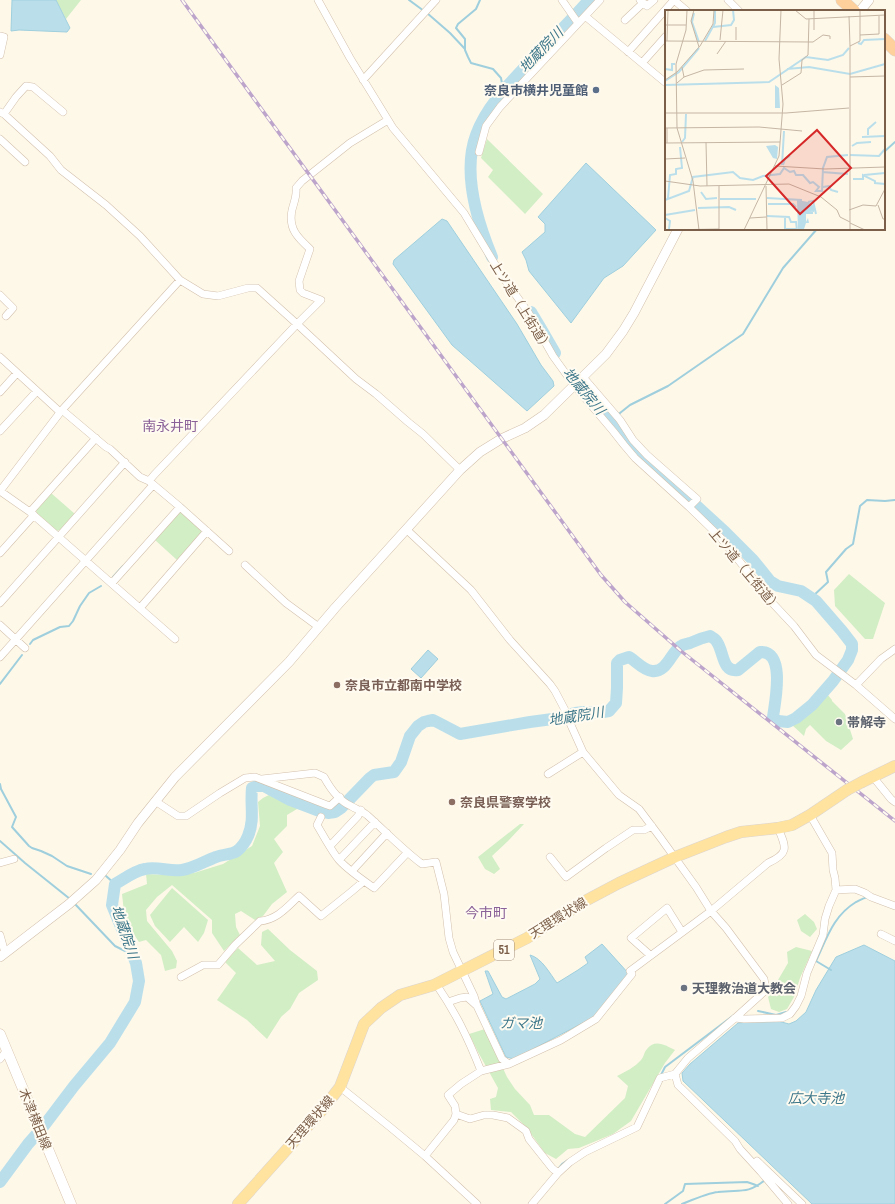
<svg xmlns="http://www.w3.org/2000/svg" width="895" height="1204" viewBox="0 0 895 1204" font-family="'Archivo Narrow','Noto Sans JP',sans-serif">
	<style>
		.green { fill: #d2eec5 }
		.water { fill: #badfeb; stroke: #9fcfdd }
		.lines { fill: none; stroke-linecap: round; stroke-linejoin: round }
		.stream { stroke: #9fcfdd; stroke-width: 2 }
		.river { stroke: #badfeb; stroke-width: 12 }
		.minor-casing { stroke: #d3c0ac; stroke-width: 8 }
		.tertiary-casing { stroke: #d3c0ac; stroke-width: 10 }
		.secondary-casing { stroke: #d8c3ac; stroke-width: 11 }
		.primary-casing { stroke: #ddd5d0; stroke-width: 12 }
		.trunk-casing { stroke: #ddd5d0; stroke-width: 13 }
		.minor { stroke: #fff; stroke-width: 7 }
		.tertiary { stroke: #fff; stroke-width: 9 }
		.secondary { stroke: #fff; stroke-width: 10 }
		.primary { stroke: #ffe39f; stroke-width: 11 }
		.trunk { stroke: #fed09c; stroke-width: 12 }
		.rail-casing { stroke: #bca4cb; stroke-width: 3.5 }
		.rail { stroke: #fffbf1; stroke-width: 2; stroke-dasharray: 6; stroke-linecap: butt }
		.primary-bridge-casing { stroke: #ddd5d0; stroke-width: 12; stroke-linecap: butt }
		.primary-bridge { stroke: #ffe39f; stroke-width: 11 }
		.service-dot { fill: #5c6f8a; stroke: #fffbf1; stroke-width: 1.5 }
		.education-dot { fill: #8d6e63; stroke: #fffbf1; stroke-width: 1.5 }
		.worship-dot { fill: #6b7280; stroke: #fffbf1; stroke-width: 1.5 }
		.labels { text-anchor: middle; dominant-baseline: central; stroke-width: 4; stroke-linejoin: round; paint-order: stroke }
		.shield { fill: #fffbf1; stroke: #a38e7b; stroke-width: 1 }
		.shield-label { font-size: 12px; font-weight: bold; fill: #7c5f49 }
		.service-label { font-size: 13px; font-weight: bold; fill: #4e5e75; stroke: #fffbf1; text-anchor: end }
		.street-label { font-size: 13px; fill: #7c5f49; stroke: #fffbf1 }
		.education-label { font-size: 13px; font-weight: bold; fill: #785e54; stroke: #fffbf1; text-anchor: start }
		.worship-label { font-size: 13px; font-weight: bold; fill: #5b616d; stroke: #fffbf1; text-anchor: start }
		.water-label { font-size: 14px; font-style: italic; fill: #3d778a; stroke: #fffbf1 }
		.neighbourhood-label { font-size: 14px; fill: #8a6198; stroke: #fffbf1 }
		.inset-river { fill: none; stroke: #badfeb; stroke-width: 2 }
		.inset-road { fill: none; stroke: #c6b6a4; stroke-width: 1 }
		.view { fill: #d62828; fill-opacity: 0.15; stroke: #d62828; stroke-width: 2 }
		.inset-edge { fill: none; stroke: #7c5f49; stroke-width: 2 }
	</style>
	<rect width="100%" height="100%" fill="#fef8e9"/>
	<!-- green -->
	<path class="green" d="M 56,0 L 81,0 L 66,19 Z
		M 487,139 L 543,194 L 525,214 L 488,177 L 493,170 L 481,158 Z
		M 51,493 L 75,514 L 60,530 L 56,531 L 37,515 L 36,509 Z
		M 178,513 L 182,513 L 201,529 L 201,533 L 177,560 L 155,540 Z
		M 849,574 L 885,603 L 873,639 L 865,639 L 835,606 L 834,590 Z
		M 827,694 L 832,700 L 832,701 L 845,714 L 853,739 L 841,750 L 826,741 L 810,725 L 806,729 L 804,736 L 791,724 L 804,718 Z
		M 275,792 L 319,807 L 317,811 L 297,809 L 287,815 L 287,826 L 274,839 L 283,852 L 274,863 L 287,892 L 272,904 L 263,916 L 255,920 L 241,911 L 235,914 L 236,927 L 240,935 L 224,951 L 212,933 L 212,920 L 172,885 L 157,897 L 146,910 L 147,921 L 172,951 L 177,961 L 176,968 L 165,971 L 161,955 L 146,940 L 139,942 L 125,921 L 122,894 L 147,884 L 146,874 L 168,875 L 194,873 L 223,864 L 252,846 L 260,826 L 258,802 L 263,798 Z
		M 520,824 L 524,824 L 508,841 L 492,856 L 500,869 L 494,874 L 485,869 L 478,857 Z
		M 172,888 L 208,920 L 204,933 L 198,942 L 184,927 L 170,942 L 155,926 L 150,915 Z
		M 805,914 L 814,922 L 817,929 L 810,937 L 801,931 L 797,920 Z
		M 268,929 L 290,950 L 317,971 L 318,980 L 299,993 L 290,1009 L 281,1017 L 267,1039 L 247,1020 L 217,1000 L 236,973 L 225,962 L 238,948 L 257,965 L 275,961 L 261,945 L 262,932 Z
		M 796,947 L 812,951 L 800,978 L 794,997 L 787,1009 L 779,1012 L 771,1009 L 768,997 L 788,963 L 787,952 Z
		M 485,1029 L 507,1077 L 515,1089 L 530,1105 L 534,1115 L 549,1115 L 575,1134 L 585,1137 L 625,1098 L 628,1086 L 617,1076 C 625,1072 635,1067 641,1060 C 644,1057 644,1052 647,1049 C 655,1038 667,1046 675,1050 L 665,1063 L 631,1121 L 613,1134 L 579,1148 L 568,1149 L 556,1159 L 545,1153 L 526,1127 L 511,1112 L 491,1110 L 490,1099 L 496,1097 L 498,1088 L 478,1052 L 469,1034 Z"/>
	<!-- water -->
	<path class="water" d="M 12,0 L 56,0 L 70,28 L 67,32 L 19,30 L 11,31 Z
		M 586,163 L 656,230 L 623,266 L 604,278 L 571,323 L 529,271 L 526,260 L 522,252 L 545,232 L 545,224 L 538,217 Z
		M 442,219 L 447,221 L 517,324 L 541,365 L 553,381 L 554,386 L 527,411 L 452,345 L 393,264 L 394,260 Z
		M 428,650 L 438,659 L 421,678 L 411,669 Z
		M 602,944 L 629,974 L 594,1017 L 514,1059 L 506,1057 L 480,1001 L 493,994 L 485,971 L 488,971 L 502,997 L 506,999 L 535,984 L 540,979 L 530,955 C 542,958 550,974 557,983 L 578,970 L 588,963 L 585,957 Z
		M 864,945 L 895,961 L 895,1204 L 812,1204 L 683,1081 L 682,1073 L 690,1064 L 738,1023 L 774,1020 L 789,1024 L 796,1021 L 806,1012 L 816,990 L 836,957 Z"/>
	<g class="lines">
		<!-- stream -->
		<path class="stream" d="M 409,0 L 424,11
			M 480,0 L 476,9 L 458,24 L 456,28 L 465,39 L 465,50 L 468,57 L 471,63 L 493,69 L 501,78 L 503,89
			M 427,13 L 450,33 L 465,49
			M 884,152 L 895,142
			M 611,423 L 620,413 L 630,405 L 668,386 L 743,334 L 783,268 L 817,229
			M 113,577 L 123,566
			M 812,597 L 828,582 L 826,572 L 846,549 L 853,544 L 860,506 L 867,500 L 885,501 L 895,500
			M 30,644 L 33,640 L 60,627 L 69,626 L 73,621 L 80,606 L 89,593 L 101,586
			M 0,684 L 22,655
			M 0,784 L 1,789 L 16,817 L 12,827 L 29,846 L 32,848 L 41,851 L 52,856 L 67,866 L 91,874
			M 0,841 L 25,863 L 70,899
			M 106,876 L 115,884
			M 74,903 L 115,946 L 125,951 L 130,951
			M 831,970 L 816,961 C 827,938 833,916 856,902 C 860,900 863,898 868,897
			M 758,1011 L 776,1015 L 786,1012
			M 661,1075 L 665,1067 L 734,1015
			M 558,1169 L 562,1164 L 568,1160
			M 665,1204 L 683,1191 L 685,1184 L 747,1182 L 753,1184 L 758,1186
			M 682,1204 C 692,1200 708,1193 718,1192 C 739,1189 747,1195 765,1180"/>
		<!-- river -->
		<path class="river" d="M 492,257 C 477,221 462,173 476,135 C 486,107 508,85 528,64 C 548,43 570,22 589,0
			M 531,312 L 540,327 L 555,353
			M 0,1182 L 28,1144 L 43,1127 L 74,1086 L 110,1043 L 135,1002 L 139,981 L 136,963 L 112,905 L 115,884 C 124,879 134,871 145,869 C 157,866 170,872 182,870 C 194,868 205,861 216,857 C 223,854 231,855 237,851 C 241,848 246,841 248,836 C 255,819 250,806 252,788 L 257,786 L 264,786 L 290,800 L 319,811 L 328,813 L 335,812 L 341,808 L 370,778 L 374,775 L 394,772 L 401,762 L 410,736 L 418,726 L 424,722 L 428,721 L 433,720 L 439,723 L 460,734 L 530,722 L 560,718 L 575,713 L 584,712 L 598,713 L 609,711 L 616,703 L 617,688 L 617,663 L 620,660 L 629,657 C 636,661 643,670 652,671 C 667,673 671,652 681,646 C 683,644 687,644 690,643 C 698,639 701,638 710,636 C 713,638 716,639 717,642 C 724,652 722,673 738,670 L 760,652 C 786,650 775,702 773,717 L 778,721 L 788,722 L 796,718 L 812,705 L 833,681 L 848,660 L 852,650 L 852,644 L 842,631 L 816,601 L 801,591 L 778,586 L 770,581 L 753,560 L 725,532 L 689,499 L 644,462 L 624,439 L 582,387 L 570,375"/>
		<defs>
			<path id="minor" d="M 318,0 L 350,58 L 393,128 L 464,213 L 502,276 L 528,312 L 553,356 L 574,385 L 613,431 L 624,445 L 635,458 L 689,507 L 720,537 L 748,572 L 764,594 L 794,626 L 816,655 L 856,685 L 895,719
				M 562,0 L 578,23
				M 640,0 L 647,6 L 654,0
				M 674,0 L 687,11
				M 728,0 L 739,11
				M 585,16 L 666,83
				M 625,20 L 643,3
				M 0,36 L 4,37 L 0,55
				M 628,52 L 674,0
				M 642,63 L 666,36
				M 363,80 L 436,0
				M 0,112 L 4,114 L 50,156 L 61,170 L 106,205 L 140,236 L 180,280 L 203,294 L 218,296 L 248,288 L 257,288 L 297,324 L 154,475 L 149,481
				M 4,114 L 16,97 L 26,86 L 33,87 L 63,112
				M 388,120 L 350,143 L 302,181 L 296,188 C 297,196 294,202 292,210 C 288,229 298,238 310,249 L 299,281 L 300,290 L 303,293 L 321,300 L 297,324 L 356,379 L 376,394 L 408,422 L 423,434 L 460,470
				M 0,139 L 25,162
				M 479,152 L 486,126 L 500,107 L 600,0
				M 0,295 L 13,308 L 6,316
				M 0,357 L 60,412
				M 583,377 L 620,420 L 633,440 L 647,455 L 697,499 L 689,507
				M 0,392 L 17,373
				M 62,410 L 106,447 L 110,449 L 140,477 L 149,481 L 180,507 L 229,551
				M 0,431 L 37,391
				M 0,491 L 62,410 L 180,280
				M 0,491 L 30,512 L 175,639
				M 30,512 L 96,438
				M 407,530 L 471,590 L 510,640 L 550,684 L 555,691 L 565,710 L 570,723 L 583,752 L 619,795 L 639,809 L 660,837 L 696,887 L 711,911 L 726,928 L 764,979 L 766,990 L 735,1018 L 688,1058 L 675,1074 L 678,1085 L 735,1141 L 740,1149 L 761,1172 L 788,1204
				M 0,553 L 34,515
				M 245,565 L 286,603 L 316,625
				M 112,583 L 180,507
				M 0,603 L 125,462
				M 140,608 L 207,531
				M 0,625 L 25,648
				M 0,657 L 153,485
				M 856,685 L 881,659 L 895,649
				M 548,774 L 583,752
				M 874,778 L 891,799 L 895,802
				M 262,779 L 315,773 L 324,777 C 330,788 339,801 351,806 C 357,810 361,810 367,815 C 385,831 402,849 422,864 L 436,862 L 444,894 L 449,938 L 453,952 L 474,996 L 477,1006
				M 155,801 L 178,816 L 186,816 L 220,793 L 245,778 L 255,777 L 327,805 L 330,806 L 340,797
				M 321,817 L 317,825 C 323,835 332,852 339,860 C 347,869 364,881 374,888 L 407,853
				M 330,846 L 358,816 L 361,810
				M 550,857 L 566,877 L 606,848 L 633,830 L 644,830 L 652,826
				M 339,860 L 375,822
				M 0,863 L 14,859
				M 352,871 L 387,833
				M 836,890 L 855,889 L 865,893 L 871,897 L 895,906
				M 881,934 L 895,941
				M 0,935 L 5,953
				M 650,955 L 631,938 L 667,908 L 682,932
				M 181,977 L 203,965 L 218,965 L 235,945 L 260,921 C 277,920 288,906 299,896 L 321,916 L 351,892 L 364,881
				M 436,984 C 456,1013 468,1038 481,1071
				M 448,1002 L 460,998 L 467,997 L 477,1006 L 502,1059 L 509,1064
				M 735,1018 L 744,1019 L 782,1018 L 790,1014 L 796,1006 L 801,996 L 807,973 L 823,935 L 825,919 L 829,906 L 836,890 L 835,878 L 833,870 L 832,853 L 810,815
				M 0,1059 L 4,1054 L 7,1052
				M 340,1087 L 390,1127 L 425,1156 L 477,1204
				M 425,1156 L 454,1120 L 456,1114
				M 757,1161 L 802,1204
				M 558,1173 L 552,1168 L 529,1139 L 526,1131 L 508,1118 L 493,1115 L 484,1115 L 470,1119 L 456,1114 L 455,1106 L 448,1095 L 461,1084 L 481,1071 L 509,1064 L 561,1040 L 596,1019 L 632,974 L 630,971 L 711,911 L 768,863 C 790,853 786,847 778,828
				M 532,1204 L 558,1173 L 570,1162 L 585,1152 L 637,1127 L 660,1078 L 675,1074"/>
			<path id="tertiary" d="M 860,11 L 869,0
				M 0,957 L 69,904 L 96,880 L 120,850 L 138,823 L 175,777 L 289,662 L 335,608 L 460,470 L 480,452 L 501,439 L 525,428 L 544,415 L 606,354 L 623,331 L 634,313 L 678,229"/>
			<path id="secondary" d="M 0,1034 L 71,1204"/>
			<path id="primary" d="M 862,782 L 895,766
				M 238,1204 L 323,1109 L 340,1087 L 364,1024 L 381,1008 L 400,995 L 434,985 L 527,938 L 585,901 L 619,883 L 675,857 L 726,837 L 741,832 L 778,828 L 792,825 L 810,815 L 847,790"/>
			<path id="trunk" d="M 842,0 L 854,11
				M 884,39 L 895,50"/>
		</defs>
		<!-- minor casing -->
		<use href="#minor" class="minor-casing"/>
		<!-- tertiary casing -->
		<use href="#tertiary" class="tertiary-casing"/>
		<!-- secondary casing -->
		<use href="#secondary" class="secondary-casing"/>
		<!-- primary casing -->
		<use href="#primary" class="primary-casing"/>
		<!-- trunk casing -->
		<use href="#trunk" class="trunk-casing"/>
		<!-- minor -->
		<use href="#minor" class="minor"/>
		<!-- tertiary -->
		<use href="#tertiary" class="tertiary"/>
		<!-- secondary -->
		<use href="#secondary" class="secondary"/>
		<!-- primary -->
		<use href="#primary" class="primary"/>
		<!-- trunk -->
		<use href="#trunk" class="trunk"/>
		<defs>
			<path id="rail" d="M 182,0 L 601,575 L 625,602 L 681,651 L 895,821"/>
		</defs>
		<!-- rail casing -->
		<use href="#rail" class="rail-casing"/>
		<!-- rail -->
		<use href="#rail" class="rail"/>
		<defs>
			<path id="primary-bridge" d="M 847,790 L 862,782"/>
		</defs>
		<!-- primary-bridge casing -->
		<use href="#primary-bridge" class="primary-bridge-casing"/>
		<!-- primary-bridge -->
		<use href="#primary-bridge" class="primary-bridge"/>
	</g>
	<!-- markers -->
	<circle class="service-dot" cx="596" cy="90" r="4"/>
	<g class="education-dot">
		<circle cx="337" cy="685" r="4"/>
		<circle cx="452" cy="802" r="4"/>
	</g>
	<g class="worship-dot">
		<circle cx="839" cy="722" r="4"/>
		<circle cx="684" cy="988" r="4"/>
	</g>
	<g class="labels">
		<!-- shield labels -->
		<rect class="shield" x="494" y="940" width="20" height="20" rx="3"/>
		<g class="shield-label">
			<text x="504" y="950">51</text>
		</g>
		<!-- service labels -->
		<g class="service-label">
			<text x="588" y="90">奈良市横井児童館</text>
		</g>
		<!-- street labels -->
		<g class="street-label">
			<text transform="translate(521 306) rotate(58)">上ツ道（上街道）</text>
			<text transform="translate(745 570) rotate(50)">上ツ道（上街道）</text>
			<text transform="translate(558 918) rotate(-32)">天理環状線</text>
			<text transform="translate(35 1119) rotate(68)">木津横田線</text>
			<text transform="translate(310 1122) rotate(-49)">天理環状線</text>
		</g>
		<!-- education labels -->
		<g class="education-label">
			<text x="345" y="685">奈良市立都南中学校</text>
			<text x="460" y="802">奈良県警察学校</text>
		</g>
		<!-- worship labels -->
		<g class="worship-label">
			<text x="847" y="722">帯解寺</text>
			<text x="692" y="988">天理教治道大教会</text>
		</g>
		<!-- water labels -->
		<g class="water-label">
			<text transform="translate(541 50) rotate(-46)">地蔵院川</text>
			<text transform="translate(584 391) rotate(50)">地蔵院川</text>
			<text transform="translate(576 716) rotate(-9)">地蔵院川</text>
			<text transform="translate(125 932) rotate(71)">地蔵院川</text>
			<text x="521" y="1023">ガマ池</text>
			<text x="816" y="1098">広大寺池</text>
		</g>
		<!-- neighbourhood labels -->
		<g class="neighbourhood-label">
			<text x="170" y="426">南永井町</text>
			<text x="486" y="913">今市町</text>
		</g>
	</g>
	<!-- overview -->
	<g transform="translate(665 10)">
		<rect width="220" height="220" fill="#fef8e9"/>
		<path d="M 110,75 L 114,78 L 115,98 L 110,98 ZM 110,135 L 113,137 L 112,149 L 108,148 L 101,136 ZM 132,190 L 143,192 L 150,197 L 149,202 L 143,201 L 148,202 L 148,204 L 141,204 L 141,212 L 143,208 L 144,213 L 141,213 L 139,219 L 133,220 Z" fill="#badfeb"/>
		<path class="inset-river" d="M 29,3 L 27,12 L 34,32M 48,17 L 66,15 L 69,10 L 68,0M 40,31 L 50,13 L 50,0M 193,33 L 196,34 L 199,30 L 220,29M 0,59 L 7,60 L 7,54 L 10,54M 122,59 L 144,57 L 185,64 L 220,54M 0,71 L 14,62 L 34,38M 0,75 L 104,72 L 141,47 L 163,50 L 178,45 L 184,38M 203,125 L 203,119 L 211,112M 197,127 L 220,126M 17,132 L 20,128 L 21,104M 187,136 L 192,133 L 206,132M 185,145 L 214,146 L 220,139M 117,155 L 119,121M 118,155 L 120,149 L 125,146M 157,162 L 183,164M 199,165 L 220,163M 188,169 L 198,169 L 198,165 L 210,171 L 210,173 L 220,174M 158,177 L 164,176 L 166,180 L 173,182M 36,182 L 41,189 L 52,188M 3,188 L 5,165 L 11,164 L 11,159 L 17,158 L 15,137M 102,188 L 137,190M 55,189 L 91,189M 0,190 L 24,181 L 28,167 L 68,162 L 75,168 L 88,170 L 98,166 L 115,164 L 119,158 L 125,162 L 129,161 L 131,165 L 138,165 L 145,173 L 148,172 L 154,177 L 151,181 L 157,181 L 158,158 L 162,147 L 183,145M 143,192 L 148,191 L 151,204M 103,194 L 128,194 L 131,197M 33,198 L 64,197 L 71,200M 0,205 L 30,200M 102,206 L 124,207 L 126,212 L 131,212 L 132,220M 0,208 L 5,211 L 4,219M 120,208 L 120,219 L 132,219"/>
		<path class="inset-road" d="M 22,0 L 21,20 L 11,54 L 12,118 L 28,171 L 34,220M 29,0 L 26,11 L 34,37M 130,0 L 141,9 L 220,5M 184,6 L 185,36M 0,15 L 21,15M 71,17 L 71,30M 149,20 L 149,0M 195,25 L 214,24 L 214,6M 55,30 L 58,0M 0,31 L 148,32 L 158,25 L 165,26 L 165,29M 2,31 L 3,0M 52,44 L 61,31M 220,55 L 220,71M 19,67 L 39,60 L 79,59M 185,67 L 220,66M 0,70 L 12,62 L 35,36 L 48,14 L 49,0M 12,73 L 19,67 L 17,57M 117,75 L 136,63 L 137,50 L 143,45 L 144,9M 0,103 L 121,103 L 184,98M 0,118 L 94,117 L 137,121M 2,118 L 2,133M 41,132 L 42,176M 0,133 L 115,132M 0,149 L 20,148M 110,156 L 160,159 L 220,157M 0,171 L 35,176 L 124,174 L 156,187 L 172,200 L 175,207 L 185,212M 101,176 L 102,220M 213,195 L 218,209 L 220,209M 184,200 L 198,195 L 211,196 L 220,179M 85,208 L 101,207M 185,213 L 200,220M 2,220 L 54,219 L 54,176M 79,220 L 114,146 L 118,94 L 114,49 L 116,0M 185,220 L 185,36 L 195,31 L 195,0"/>
		<path class="view" d="M 152,120 L 186,158 L 135,204 L 101,166 Z"/>
		<rect width="220" height="220" class="inset-edge"/>
	</g>
</svg>
